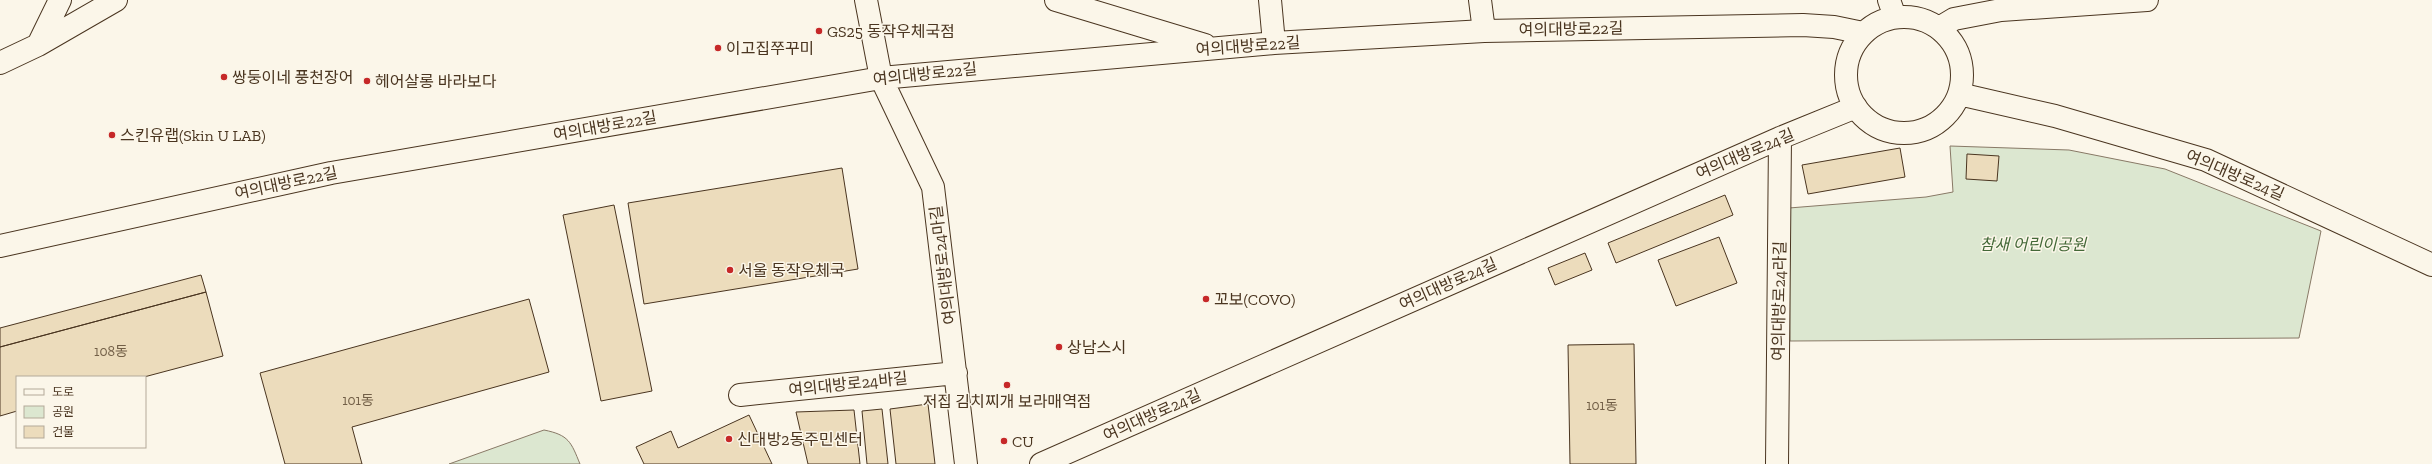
<svg xmlns="http://www.w3.org/2000/svg" width="2432" height="464" viewBox="0 0 2432 464" font-family="'Zilla Slab','Noto Sans KR',serif">
	<style>
		.green { fill: #dce7d0; stroke: #887966 }
		.building { fill: #ecdcbc; stroke: #4a3520 }
		.lines { fill: none; stroke-linecap: round; stroke-linejoin: round }
		.minor-casing { stroke: #4a3520; stroke-width: 24 }
		.minor { stroke: #fbf6e9; stroke-width: 22 }
		.poi-dot { fill: #c62828; stroke: #fbf6e9; stroke-width: 1.5 }
		.labels { text-anchor: middle; dominant-baseline: central; stroke-width: 3; stroke-linejoin: round; paint-order: stroke }
		.number-label { font-size: 14px; fill: #725f47 }
		.street-label { font-size: 16px; fill: #4a3520; stroke: #fbf6e9 }
		.poi-label { font-size: 16px; fill: #4a3520; stroke: #fbf6e9; text-anchor: start }
		.park-label { font-size: 16px; font-style: italic; fill: #436837; stroke: #fbf6e9 }
	</style>
	<rect width="100%" height="100%" fill="#fbf6e9"/>
	<!-- green -->
	<path class="green" d="M 1950,146 L 2069,150 L 2165,169 L 2321,231 L 2299,338 L 1790,341 L 1789,208 L 1926,197 L 1953,192 Z
		M 544,430 C 569,435 571,442 580,464 L 449,464 Z"/>
	<!-- building -->
	<path class="building" d="M 1900,148 L 1905,177 L 1808,194 L 1802,165 Z
		M 1967,154 L 1999,156 L 1997,181 L 1966,179 Z
		M 842,168 L 858,269 L 644,304 L 628,203 Z
		M 1725,195 L 1733,215 L 1616,263 L 1608,243 Z
		M 614,205 L 652,391 L 601,401 L 563,215 Z
		M 1719,237 L 1737,283 L 1676,306 L 1658,260 Z
		M 1585,253 L 1592,270 L 1555,285 L 1548,268 Z
		M 201,275 L 206,292 L 0,347 L 0,328 Z
		M 206,292 L 223,356 L 144,377 L 17,377 L 17,411 L 0,416 L 0,347 Z
		M 529,299 L 549,372 L 352,427 L 362,464 L 285,464 L 260,373 Z
		M 1634,344 L 1636,464 L 1570,464 L 1568,345 Z
		M 928,404 L 935,464 L 896,464 L 890,409 Z
		M 882,409 L 888,464 L 867,464 L 862,411 Z
		M 854,410 L 860,464 L 808,464 L 796,412 Z
		M 749,415 L 772,464 L 644,464 L 636,447 L 671,431 L 678,448 Z"/>
	<g class="lines">
		<defs>
			<path id="minor" d="M 866,0 L 881,78 L 933,187 L 966,464
				M 1056,0 L 1205,45
				M 1270,0 L 1274,43
				M 1480,0 L 1484,31
				M 1889,0 L 1895,17
				M1846 75a58 58 0 1 1 116 0a58 58 0 1 1-116 0Z
				M 1939,28 L 1954,19 L 2001,10 L 2147,0
				M 38,45 L 60,0
				M 0,63 L 38,45 L 116,0
				M 1959,94 L 2055,116 L 2206,160 L 2432,265
				M 0,246 L 331,173 L 881,78 L 1274,43 L 1484,31 L 1803,25 L 1834,27 L 1863,33
				M 740,395 L 956,373
				M 1041,464 L 1780,138 L 1856,107
				M 1777,464 L 1780,138"/>
		</defs>
		<!-- minor casing -->
		<use href="#minor" class="minor-casing"/>
		<!-- minor -->
		<use href="#minor" class="minor"/>
	</g>
	<!-- markers -->
	<g class="poi-dot">
		<circle cx="819" cy="31" r="4"/>
		<circle cx="718" cy="48" r="4"/>
		<circle cx="224" cy="77" r="4"/>
		<circle cx="367" cy="81" r="4"/>
		<circle cx="112" cy="135" r="4"/>
		<circle cx="730" cy="270" r="4"/>
		<circle cx="1206" cy="299" r="4"/>
		<circle cx="1059" cy="347" r="4"/>
		<circle cx="1007" cy="385" r="4"/>
		<circle cx="729" cy="439" r="4"/>
		<circle cx="1004" cy="441" r="4"/>
	</g>
	<g class="labels">
		<!-- number labels -->
		<g class="number-label">
			<text x="111" y="351">108동</text>
			<text x="358" y="400">101동</text>
			<text x="1602" y="405">101동</text>
		</g>
		<!-- street labels -->
		<g class="street-label">
			<text transform="translate(1571 29) rotate(-1)">여의대방로22길</text>
			<text transform="translate(1248 46) rotate(-4)">여의대방로22길</text>
			<text transform="translate(925 74) rotate(-6)">여의대방로22길</text>
			<text transform="translate(605 126) rotate(-10)">여의대방로22길</text>
			<text transform="translate(1745 154) rotate(-23)">여의대방로24길</text>
			<text transform="translate(2235 175) rotate(23)">여의대방로24길</text>
			<text transform="translate(286 183) rotate(-12)">여의대방로22길</text>
			<text transform="translate(943 265) rotate(-97)">여의대방로24마길</text>
			<text transform="translate(1448 284) rotate(-24)">여의대방로24길</text>
			<text transform="translate(1779 301) rotate(-89)">여의대방로24라길</text>
			<text transform="translate(848 384) rotate(-6)">여의대방로24바길</text>
			<text transform="translate(1152 415) rotate(-24)">여의대방로24길</text>
		</g>
		<!-- poi labels -->
		<g class="poi-label">
			<text x="827" y="31">GS25 동작우체국점</text>
			<text x="726" y="48">이고집쭈꾸미</text>
			<text x="232" y="77">쌍둥이네 풍천장어</text>
			<text x="375" y="81">헤어살롱 바라보다</text>
			<text x="120" y="135">스킨유랩(Skin U LAB)</text>
			<text x="738" y="270">서울 동작우체국</text>
			<text x="1214" y="299">꼬보(COVO)</text>
			<text x="1067" y="347">상남스시</text>
			<text x="1007" y="401" text-anchor="middle">저집 김치찌개 보라매역점</text>
			<text x="737" y="439">신대방2동주민센터</text>
			<text x="1012" y="441">CU</text>
		</g>
		<!-- park labels -->
		<g class="park-label">
			<text x="2033" y="244">참새 어린이공원</text>
		</g>
	</g>
	<!-- legend -->
	<rect x="16" y="376" width="130" height="72" fill="#fbf6e9" stroke="#b4a999"/>
	<rect x="24" y="389" width="20" height="6" fill="#fbf6e9" stroke="#b4a999"/>
	<text x="52" y="396" font-size="12" fill="#4a3520">도로</text>
	<rect x="24" y="406" width="20" height="12" fill="#dce7d0" stroke="#b4a999"/>
	<text x="52" y="416" font-size="12" fill="#4a3520">공원</text>
	<rect x="24" y="426" width="20" height="12" fill="#ecdcbc" stroke="#b4a999"/>
	<text x="52" y="436" font-size="12" fill="#4a3520">건물</text>
</svg>
